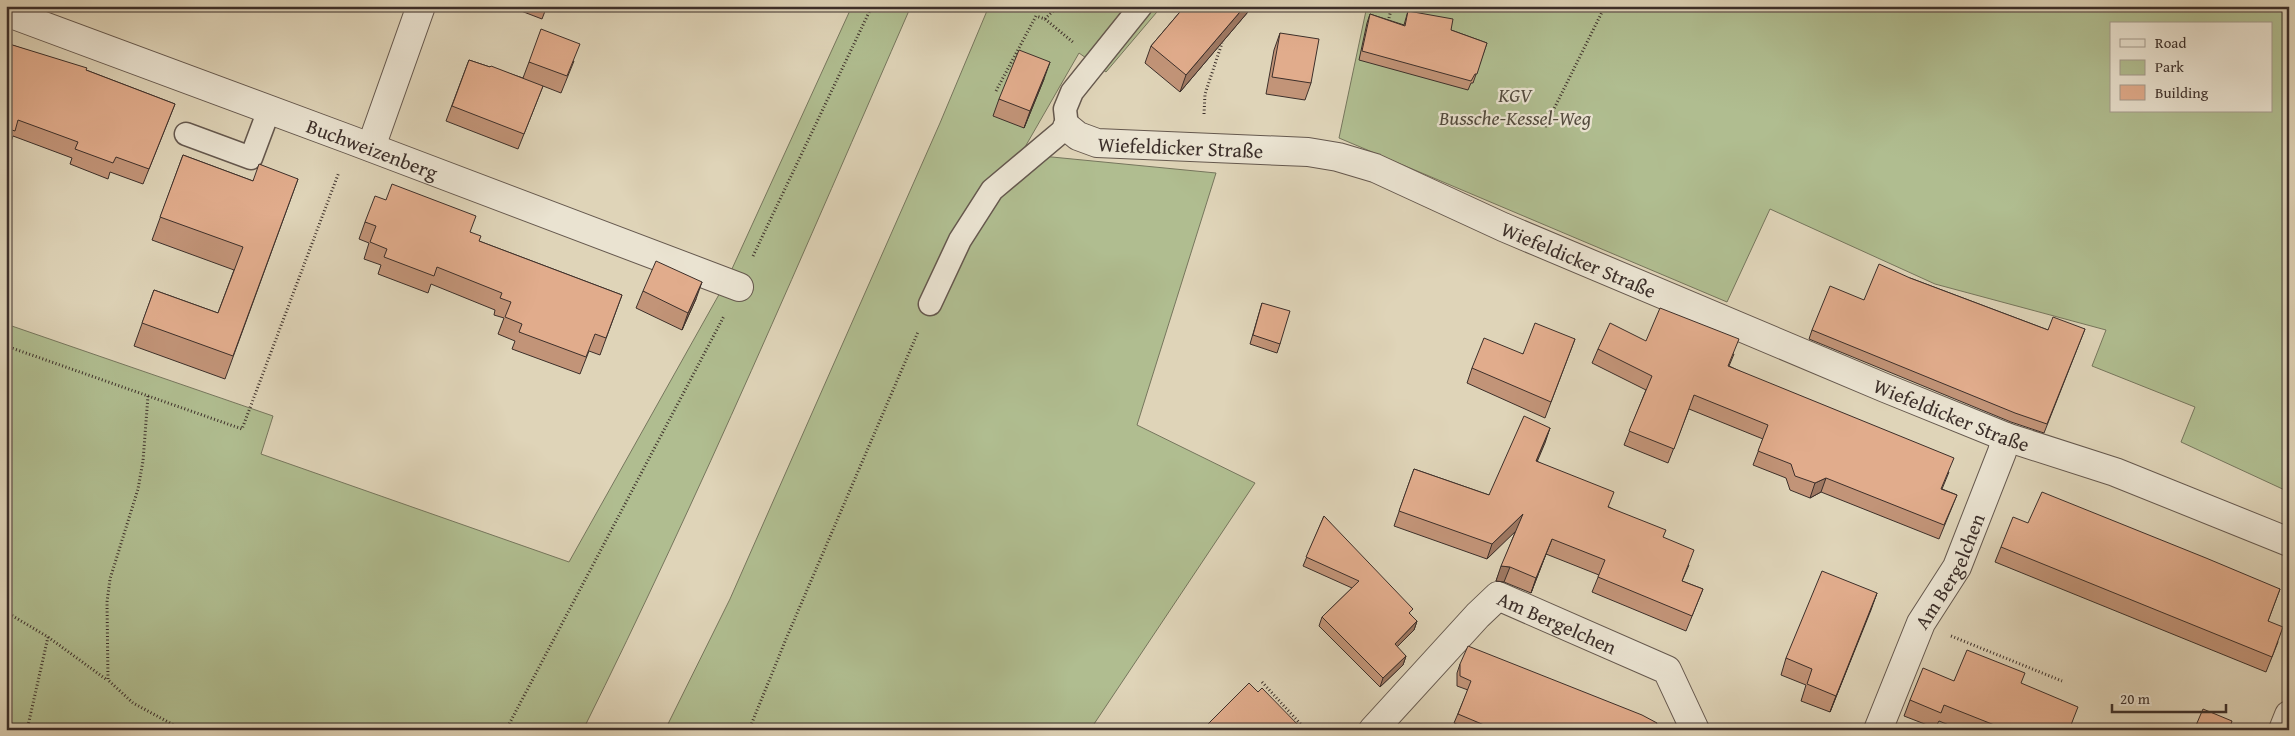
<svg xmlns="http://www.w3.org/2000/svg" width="2295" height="736" viewBox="0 0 2295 736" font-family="'Gentium Book Plus',serif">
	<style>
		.green { fill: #b0bd90; stroke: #76765d; fill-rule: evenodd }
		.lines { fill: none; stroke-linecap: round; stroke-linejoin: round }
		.lane-casing { stroke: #65584e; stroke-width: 25 }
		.street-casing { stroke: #65584e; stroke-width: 30 }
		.path { stroke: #3c2f2a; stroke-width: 3; stroke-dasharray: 1 2.5; stroke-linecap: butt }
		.lane { stroke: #eae3d1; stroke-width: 22 }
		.street { stroke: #eae3d1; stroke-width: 28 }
		.wall { fill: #c29478; stroke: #3c2f2a }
		.shaded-wall { fill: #9e7862; stroke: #3c2f2a }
		.building { fill: #e1ac8c; stroke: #3c2f2a }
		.labels { text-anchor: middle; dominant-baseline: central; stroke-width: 4.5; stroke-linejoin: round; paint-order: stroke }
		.park-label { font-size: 20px; font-style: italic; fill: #534b3e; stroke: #eae3d1 }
		.street-label { font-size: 20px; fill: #3c2f2a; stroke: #eae3d1 }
	</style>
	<rect width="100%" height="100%" fill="#dfd4b8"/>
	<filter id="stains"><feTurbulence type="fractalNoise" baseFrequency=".004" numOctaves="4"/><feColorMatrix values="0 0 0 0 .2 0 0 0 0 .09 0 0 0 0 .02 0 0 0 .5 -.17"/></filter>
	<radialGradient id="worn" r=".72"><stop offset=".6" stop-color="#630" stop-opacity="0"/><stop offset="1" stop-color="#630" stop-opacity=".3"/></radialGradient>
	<!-- green -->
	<path class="green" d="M 852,6 L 911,6 C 805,249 701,493 583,730 L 6,730 L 6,324 L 273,416 L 261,454 L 569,562 L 726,282 Z
		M 989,6 L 1162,6 L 1106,72 L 1079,53 L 1021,154 L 1216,173 L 1137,425 L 1255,483 L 1090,730 L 665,730 L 730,599 L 940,123 Z
		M 1367,6 L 2289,6 L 2289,492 L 2181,442 L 2195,407 L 2092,366 L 2106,330 L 1935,284 L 1770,209 L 1727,302 L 1339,138 ZM 2111,24 L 2271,24 L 2271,111 L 2111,111 Z"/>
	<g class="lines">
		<defs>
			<path id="lane" d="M 186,134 L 251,158 L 269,110
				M 930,304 L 960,240 L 992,190 L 1067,127 L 1065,109 L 1072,92 L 1141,6"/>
			<g id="street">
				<path id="s1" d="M 6,12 L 351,140 L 739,287"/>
				<path id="s2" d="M 1067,127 L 1078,136 L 1097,143 L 1308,152 L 1338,157 L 1375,168 L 1503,227 L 1885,388 L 2006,437 L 2115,472 L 2289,542"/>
				<path d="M 371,147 L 421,6"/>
				<path id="s3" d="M 1373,730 L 1478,615 L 1498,596 L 1667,670 L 1695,730"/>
				<path id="s4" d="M 1878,730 L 1921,623 L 1957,567 L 2002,452 L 2006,437"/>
				<path d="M 2283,730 L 2289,715"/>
			</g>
		</defs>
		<!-- lane casing -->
		<use href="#lane" class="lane-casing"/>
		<!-- street casing -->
		<use href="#street" class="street-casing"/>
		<!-- path -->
		<path class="path" d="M 1389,18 L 1392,6
			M 1045,19 L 1058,6
			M 996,91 L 1036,16 L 1045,19 L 1074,43
			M 1204,114 L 1205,94 L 1222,43
			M 1545,127 L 1605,6
			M 753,256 L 872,6
			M 6,346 L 242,429 L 339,172
			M 148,396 L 143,461 L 138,489 L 110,579 L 107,602 L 108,680 L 133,703 L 183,730
			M 6,612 L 48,637 L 107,680
			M 1951,636 L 2062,681
			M 1262,682 L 1306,730
			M 27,730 L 48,637
			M 506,730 L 724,316
			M 749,730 L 786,639 L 918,332"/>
		<!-- lane -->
		<use href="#lane" class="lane"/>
		<!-- street -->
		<use href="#street" class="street"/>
	</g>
	<!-- wall -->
	<path class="wall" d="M 508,6 L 547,6 L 542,19 Z
		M 1185,6 L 1253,6 L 1180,92 L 1145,63 L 1151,46 Z
		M 1408,11 L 1451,30 L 1487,43 L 1473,83 L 1471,83 L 1468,90 L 1359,60 L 1367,23 L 1370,14 L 1404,25 Z
		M 1280,33 L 1311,83 L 1305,100 L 1266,94 L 1274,50 Z
		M 6,43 L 86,70 L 175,104 L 143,184 L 110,172 L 108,179 L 70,164 L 72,158 L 13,136 L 9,147 L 6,146 Z
		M 469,60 L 523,78 L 529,62 L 574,61 L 561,93 L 543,86 L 518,149 L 446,121 Z
		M 1044,79 L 1024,128 L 993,116 L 999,99 Z
		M 183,155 L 253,181 L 298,179 L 225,379 L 134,346 L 154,290 L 218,313 L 234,270 L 152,240 Z
		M 365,222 L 470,232 L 479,241 L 622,295 L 600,355 L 589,351 L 580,374 L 512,349 L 515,341 L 498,334 L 504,318 L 494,315 L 495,310 L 431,284 L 428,293 L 378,274 L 381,265 L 364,259 L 369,243 L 359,239 Z
		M 1910,278 L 2048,330 L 2085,329 L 2044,433 L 2011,422 L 1809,339 L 1812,330 L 1864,300 Z
		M 643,291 L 696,299 L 682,330 L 636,308 Z
		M 1262,303 L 1280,344 L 1277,353 L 1250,344 Z
		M 1575,339 L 1545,418 L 1467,383 L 1472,368 Z
		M 1598,349 L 1734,354 L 1729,366 L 1949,472 L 1942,489 L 1957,495 L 1939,539 L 1821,492 L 1810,498 L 1790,490 L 1786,478 L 1753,465 L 1763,439 L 1689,409 L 1668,463 L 1624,445 L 1646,390 L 1592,363 Z
		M 1550,428 L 1537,461 L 1609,507 L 1663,537 L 1689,565 L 1682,581 L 1703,589 L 1686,631 L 1592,592 L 1599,575 L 1546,554 L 1531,593 L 1504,582 L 1496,581 L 1516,530 L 1487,559 L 1394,526 L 1414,469 L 1489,495 Z
		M 1324,516 L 1411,615 L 1417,621 L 1414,630 L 1397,647 L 1406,656 L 1403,665 L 1380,687 L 1319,626 L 1322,617 L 1352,588 L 1303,566 Z
		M 2001,547 L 2280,589 L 2268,621 L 2278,642 L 2266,672 L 1995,562 Z
		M 1877,593 L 1830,712 L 1801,701 L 1806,685 L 1781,675 L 1786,658 Z
		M 1460,664 L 1655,730 L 1471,730 L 1454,723 L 1468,690 L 1457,686 L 1457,673 Z
		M 1954,681 L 2021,684 L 2070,730 L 1961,730 L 1939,721 L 1935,728 L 1904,716 L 1910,700 Z"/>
	<!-- shaded-wall -->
	<path class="shaded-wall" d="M 1245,6 L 1253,6 L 1180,92 L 1186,75 Z
		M 1050,62 L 1044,79 L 1024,128 L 1030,111 Z
		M 702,282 L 696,299 L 682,330 L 688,313 Z
		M 1550,428 L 1545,443 L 1531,476 L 1536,461 Z
		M 1826,478 L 1821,492 L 1810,498 L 1815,483 Z
		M 1523,514 L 1518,529 L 1487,559 L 1492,544 Z
		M 1552,539 L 1546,554 L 1531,593 L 1536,578 Z
		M 1501,566 L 1510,567 L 1504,582 L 1496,581 Z
		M 1877,593 L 1871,610 L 1830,712 L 1836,696 Z
		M 1417,621 L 1414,630 L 1391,653 L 1395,644 Z
		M 1406,656 L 1403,665 L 1380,687 L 1383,678 Z"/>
	<!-- building -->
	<path class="building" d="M 1185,6 L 1245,6 L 1186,75 L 1151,46 Z
		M 1408,11 L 1453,19 L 1451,30 L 1487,43 L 1477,74 L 1475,74 L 1471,81 L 1362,51 L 1370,14 L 1405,26 Z
		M 541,29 L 580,44 L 567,76 L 529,62 Z
		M 1280,33 L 1319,39 L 1311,83 L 1272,77 Z
		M 6,43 L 87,68 L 86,70 L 175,104 L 149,169 L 116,157 L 113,163 L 75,149 L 78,142 L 18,120 L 15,131 L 6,128 Z
		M 1019,50 L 1050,62 L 1030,111 L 999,99 Z
		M 469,60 L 490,67 L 491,66 L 543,86 L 524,134 L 452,106 Z
		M 183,155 L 253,181 L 259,164 L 298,179 L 233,356 L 142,323 L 154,290 L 218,313 L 243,247 L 160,217 Z
		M 392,184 L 476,216 L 470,232 L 481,236 L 479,241 L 622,295 L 606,338 L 595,334 L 586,357 L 519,332 L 522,324 L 505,317 L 511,302 L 500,298 L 502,293 L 437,267 L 434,276 L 384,257 L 387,249 L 370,242 L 376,226 L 365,222 L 375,196 L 386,200 Z
		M 656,261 L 702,282 L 688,313 L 643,291 Z
		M 1879,264 L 1910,278 L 2048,330 L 2053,317 L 2085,329 L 2047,424 L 2015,413 L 1812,330 L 1830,286 L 1864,300 Z
		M 1262,303 L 1290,311 L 1280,344 L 1253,335 Z
		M 1660,308 L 1739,339 L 1728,366 L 1954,458 L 1941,489 L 1957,495 L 1944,525 L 1826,478 L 1815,483 L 1795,476 L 1791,464 L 1758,451 L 1768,425 L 1694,395 L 1674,449 L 1629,431 L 1652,376 L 1598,349 L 1610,323 L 1646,341 Z
		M 1535,323 L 1575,339 L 1551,402 L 1472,368 L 1484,338 L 1523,354 Z
		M 1524,416 L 1550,428 L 1536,461 L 1614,492 L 1608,507 L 1666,530 L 1663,537 L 1694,550 L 1682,581 L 1703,589 L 1692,616 L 1598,577 L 1605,560 L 1552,539 L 1536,578 L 1510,567 L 1501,566 L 1523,514 L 1492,544 L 1399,511 L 1414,469 L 1489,495 Z
		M 2042,492 L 2206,558 L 2280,589 L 2268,621 L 2283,627 L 2272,657 L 2001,547 L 2013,517 L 2028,523 Z
		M 1324,516 L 1413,609 L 1409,613 L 1417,621 L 1395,644 L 1406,656 L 1383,678 L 1322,617 L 1359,581 L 1306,557 Z
		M 1822,571 L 1877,593 L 1836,696 L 1807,684 L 1812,669 L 1786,658 Z
		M 1468,646 L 1642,715 L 1657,723 L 1654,730 L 1496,730 L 1458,714 L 1471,681 L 1460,676 L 1460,664 Z
		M 1967,650 L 2025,673 L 2021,683 L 2078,707 L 2069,730 L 2002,730 L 2002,728 L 1944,705 L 1941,713 L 1910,700 L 1923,668 L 1954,681 Z
		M 1249,683 L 1258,692 L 1262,688 L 1303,730 L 1204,730 L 1203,729 Z
		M 2203,709 L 2232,721 L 2229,730 L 2194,730 Z"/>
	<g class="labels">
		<!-- park labels -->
		<g class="park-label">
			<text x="1515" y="94">KGV<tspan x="1515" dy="23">Bussche-Kessel-Weg</tspan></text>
		</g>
		<!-- street labels -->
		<g class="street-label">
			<text stroke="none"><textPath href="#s2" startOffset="118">Wiefeldicker Straße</textPath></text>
			<text stroke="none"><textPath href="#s1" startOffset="391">Buchweizenberg</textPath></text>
			<text stroke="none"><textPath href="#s2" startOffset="538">Wiefeldicker Straße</textPath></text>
			<text stroke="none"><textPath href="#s2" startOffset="942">Wiefeldicker Straße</textPath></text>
			<text stroke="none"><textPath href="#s4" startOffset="175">Am Bergelchen</textPath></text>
			<text stroke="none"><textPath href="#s3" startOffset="248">Am Bergelchen</textPath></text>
		</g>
	</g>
	<!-- margin -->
	<rect width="2295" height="736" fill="none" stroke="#dfd4b8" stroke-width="25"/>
	<rect x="8" y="8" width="2280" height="721" fill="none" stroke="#3c2f2a" stroke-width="2.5"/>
	<rect x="12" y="12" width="2270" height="711" fill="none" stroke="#3c2f2a"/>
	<!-- legend -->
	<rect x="2110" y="22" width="162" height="90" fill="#eae3d1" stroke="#a49b8e"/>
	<rect x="2120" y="39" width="25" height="8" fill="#eae3d1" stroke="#a49b8e"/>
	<text x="2155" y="48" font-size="15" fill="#3c2f2a">Road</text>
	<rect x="2120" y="60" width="25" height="15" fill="#b0bd90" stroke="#a49b8e"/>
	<text x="2155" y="72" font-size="15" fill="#3c2f2a">Park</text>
	<rect x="2120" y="85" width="25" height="15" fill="#e1ac8c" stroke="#a49b8e"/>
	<text x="2155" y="98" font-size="15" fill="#3c2f2a">Building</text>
	<!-- scale -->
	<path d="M2112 704v8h114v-8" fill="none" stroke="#3c2f2a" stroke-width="2.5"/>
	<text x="2120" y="704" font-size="15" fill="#3c2f2a" stroke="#eae3d1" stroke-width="4" paint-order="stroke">20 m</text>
	<rect width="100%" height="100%" filter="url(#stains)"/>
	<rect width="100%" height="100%" fill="url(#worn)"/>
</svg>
